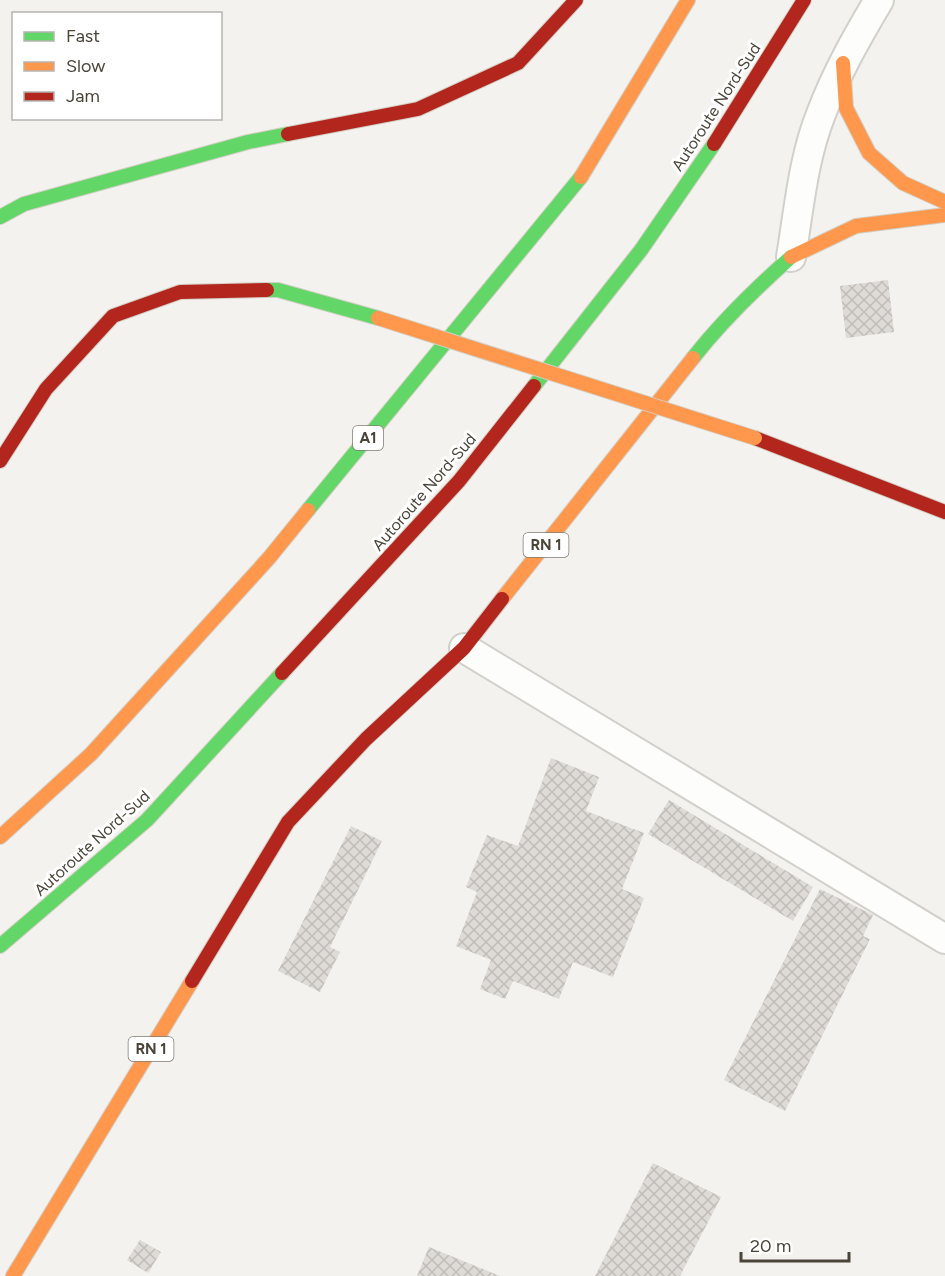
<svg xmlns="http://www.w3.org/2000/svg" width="945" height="1276" viewBox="0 0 945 1276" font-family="Figtree,sans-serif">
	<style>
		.building { fill: url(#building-cross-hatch) }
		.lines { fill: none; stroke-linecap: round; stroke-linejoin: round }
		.street-casing { stroke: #d2d0cb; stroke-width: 32 }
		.fast-casing { stroke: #d3cfc5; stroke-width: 16 }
		.slow-casing { stroke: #d3cfc5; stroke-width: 16 }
		.jam-casing { stroke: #d3cfc5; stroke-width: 16 }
		.street { stroke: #fdfdfc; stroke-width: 28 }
		.fast { stroke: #63d668; stroke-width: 14 }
		.slow { stroke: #ff974d; stroke-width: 14 }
		.jam { stroke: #b3261e; stroke-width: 14 }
		.slow-bridge-casing { stroke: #d3cfc5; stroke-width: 16; stroke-linecap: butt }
		.slow-bridge { stroke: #ff974d; stroke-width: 14 }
		.labels { text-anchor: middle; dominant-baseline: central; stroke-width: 6; stroke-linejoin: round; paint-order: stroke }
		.shield { fill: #fff; stroke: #817c74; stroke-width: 1.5 }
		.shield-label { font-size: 15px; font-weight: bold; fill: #4b4439 }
		.street-label { font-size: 16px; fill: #4b4439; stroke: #fff }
	</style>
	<defs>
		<pattern id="building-cross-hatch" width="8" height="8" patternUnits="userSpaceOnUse" patternTransform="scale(1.5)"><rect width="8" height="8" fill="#dedbd6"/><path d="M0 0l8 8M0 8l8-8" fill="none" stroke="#c0bdb8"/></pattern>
	</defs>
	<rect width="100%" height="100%" fill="#f4f2ee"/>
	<!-- building -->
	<path class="building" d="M 888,280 L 894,332 L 846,338 L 840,286 Z
		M 551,758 L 599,777 L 586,811 L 644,833 L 622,889 L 644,898 L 613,977 L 573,962 L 559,999 L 513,981 L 505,999 L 480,989 L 491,960 L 456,946 L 477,892 L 466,887 L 487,835 L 518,846 Z
		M 669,800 L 813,887 L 793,921 L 648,834 Z
		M 351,826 L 382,841 L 330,947 L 340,952 L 320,992 L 278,971 Z
		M 820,889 L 873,915 L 863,936 L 870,939 L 785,1111 L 724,1080 Z
		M 653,1163 L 721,1197 L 680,1276 L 595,1276 Z
		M 140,1240 L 161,1252 L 148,1273 L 127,1260 Z
		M 429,1247 L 500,1276 L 417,1276 Z"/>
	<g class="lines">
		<defs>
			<path id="street" d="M 791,257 C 799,209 803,159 821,114 C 836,74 857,37 879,0
				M 464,648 L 945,939"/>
			<path id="fast" d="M 0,217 L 24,204 L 248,142 L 288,134
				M 267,290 L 278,290 L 378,318
				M 693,358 C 722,321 756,288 791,257
				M 534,386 L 641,250 L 714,144
				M 308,510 L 581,177
				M 0,946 L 147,820 L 282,673"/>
			<path id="slow" d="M 843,63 L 846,108 L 869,153 L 903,183 L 945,202
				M 581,177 L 688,0
				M 791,257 L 856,226 L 945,215
				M 502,599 L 693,358
				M 0,837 L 91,754 L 269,558 L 308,510
				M 13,1276 L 192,981"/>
			<path id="jam" d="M 288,134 L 418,109 L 518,63 L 576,0
				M 714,144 L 804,0
				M 755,438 L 945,512
				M 0,461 L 46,389 L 113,316 L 180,292 L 267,290
				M 282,673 L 459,481 L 534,386
				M 192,981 L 288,822 L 366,739 L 464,648 L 502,599"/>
		</defs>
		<!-- street casing -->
		<use href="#street" class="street-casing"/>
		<!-- fast casing -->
		<use href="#fast" class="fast-casing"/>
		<!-- slow casing -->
		<use href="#slow" class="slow-casing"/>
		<!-- jam casing -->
		<use href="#jam" class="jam-casing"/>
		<!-- street -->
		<use href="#street" class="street"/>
		<!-- fast -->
		<use href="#fast" class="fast"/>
		<!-- slow -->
		<use href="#slow" class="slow"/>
		<!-- jam -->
		<use href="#jam" class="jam"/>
		<defs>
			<path id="slow-bridge" d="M 378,318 L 755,438"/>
		</defs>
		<!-- slow-bridge casing -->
		<use href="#slow-bridge" class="slow-bridge-casing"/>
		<!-- slow-bridge -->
		<use href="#slow-bridge" class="slow-bridge"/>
	</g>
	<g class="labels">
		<!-- shield labels -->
		<g class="shield">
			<rect x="353" y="426" width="30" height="24" rx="4.5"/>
			<rect x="523.5" y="533" width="45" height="24" rx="4.5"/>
			<rect x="128.5" y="1037" width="45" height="24" rx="4.5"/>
		</g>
		<g class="shield-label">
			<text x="368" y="438">A1</text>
			<text x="546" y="545">RN 1</text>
			<text x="151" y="1049">RN 1</text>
		</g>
		<!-- street labels -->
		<g class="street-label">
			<text transform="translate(716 107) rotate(-57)">Autoroute Nord-Sud</text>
			<text transform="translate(424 492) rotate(-49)">Autoroute Nord-Sud</text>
			<text transform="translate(92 843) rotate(-42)">Autoroute Nord-Sud</text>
		</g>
	</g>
	<!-- legend -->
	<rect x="12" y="12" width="210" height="108" fill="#ffffff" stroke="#b7b4b0" stroke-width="1.5"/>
	<rect x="24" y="32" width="30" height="9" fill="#63d668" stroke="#b7b4b0" stroke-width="1.5"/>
	<text x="66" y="42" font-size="18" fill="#4b4439">Fast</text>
	<rect x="24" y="62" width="30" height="9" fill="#ff974d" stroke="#b7b4b0" stroke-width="1.5"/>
	<text x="66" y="72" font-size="18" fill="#4b4439">Slow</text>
	<rect x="24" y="92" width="30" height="9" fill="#b3261e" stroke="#b7b4b0" stroke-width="1.5"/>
	<text x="66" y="102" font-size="18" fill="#4b4439">Jam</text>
	<!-- scale -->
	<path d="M741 1252v9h108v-9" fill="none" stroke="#4b4439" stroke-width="3"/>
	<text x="750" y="1252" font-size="18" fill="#4b4439" stroke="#ffffff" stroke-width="4.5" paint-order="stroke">20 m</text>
</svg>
